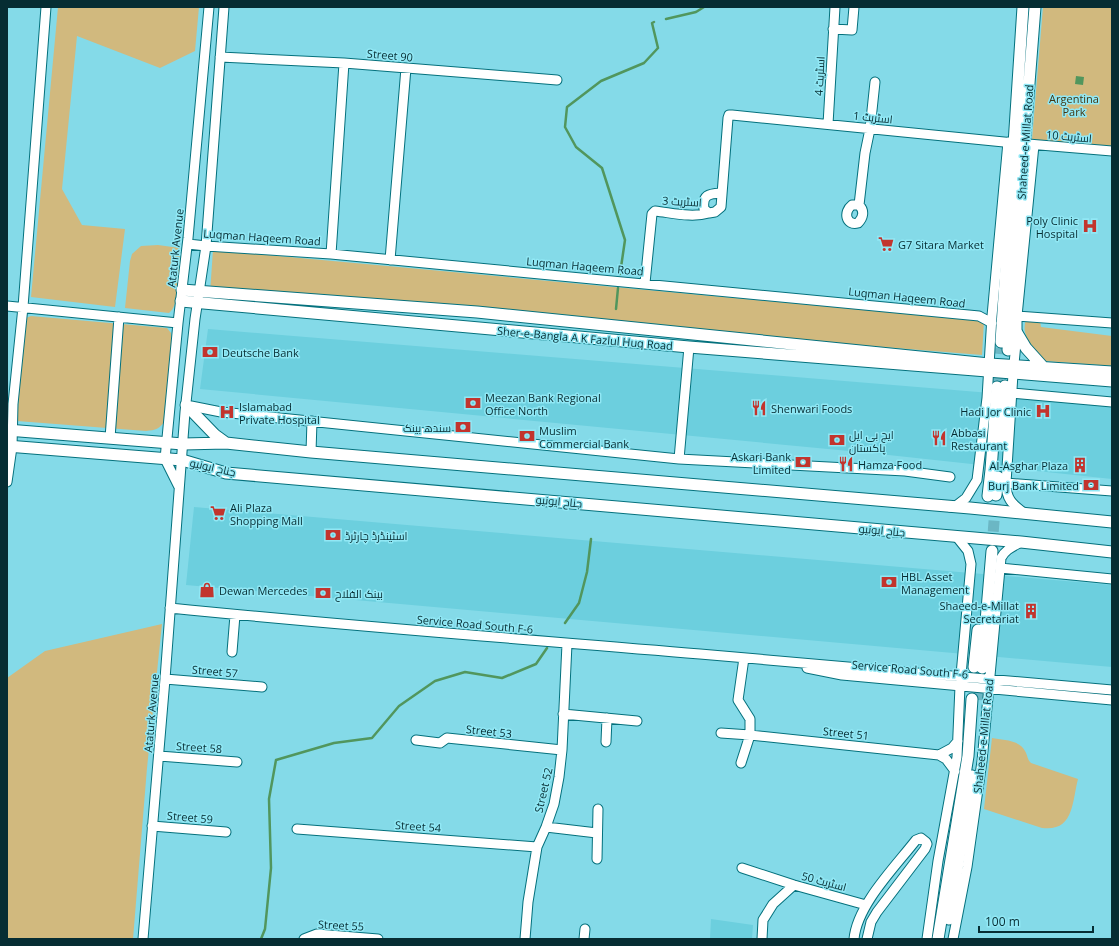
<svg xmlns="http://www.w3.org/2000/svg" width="1119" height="946" viewBox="0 0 1119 946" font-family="'Open Sans',Cairo,sans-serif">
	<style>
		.built { fill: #6ccfde }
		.green { fill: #d1b97e }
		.water { fill: #51965d }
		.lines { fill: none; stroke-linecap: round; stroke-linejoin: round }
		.stream { stroke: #51965d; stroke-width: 2.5 }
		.major-tunnel { stroke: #6bb7c4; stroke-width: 11; stroke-dasharray: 11 5.5; stroke-linecap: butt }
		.minor-casing { stroke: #04717d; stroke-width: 11 }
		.major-casing { stroke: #04717d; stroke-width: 13 }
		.minor { stroke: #fff; stroke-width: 9 }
		.major { stroke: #fff; stroke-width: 11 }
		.labels { text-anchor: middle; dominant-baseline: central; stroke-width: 3; stroke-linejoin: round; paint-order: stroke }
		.street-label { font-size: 11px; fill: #062d33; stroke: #91e8f5 }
		.park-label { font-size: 11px; fill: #43340f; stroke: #91e8f5 }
		.poi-label { font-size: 11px; fill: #062d33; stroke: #91e8f5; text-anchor: start }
	</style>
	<rect width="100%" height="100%" fill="#84dae8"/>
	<!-- built -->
	<path class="built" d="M 208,329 L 1112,403 L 1112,479 L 870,453 L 200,389 Z
		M 194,507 L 1112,585 L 1112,667 L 186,585 Z
		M 711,919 L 753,925 L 752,939 L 710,939 Z"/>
	<!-- green -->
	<path class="green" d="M 58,7 L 199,7 L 195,51 L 160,68 L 77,36 L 62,189 L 82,225 L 125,229 L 115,307 L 31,297 Z
		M 1043,7 L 1112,7 L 1112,147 L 1032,140 Z
		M 158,245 L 180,248 C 179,262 181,305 169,313 L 125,308 L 130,261 L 132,254 L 141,246 Z
		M 213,250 L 984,321 L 982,355 L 210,293 Z
		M 31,316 L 167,328 L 171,333 L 172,345 L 165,421 C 159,429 156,430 146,431 L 17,421 L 24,332 L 26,318 Z
		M 1026,319 L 1040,321 L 1041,327 L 1112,336 L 1112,366 L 1045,361 C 1038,353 1027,343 1025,332 C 1024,328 1025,323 1026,319 Z
		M 162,624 L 147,768 L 133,939 L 7,939 L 7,678 L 45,651 Z
		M 992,738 C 1003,740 1020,740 1025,751 C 1028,756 1027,759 1031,763 L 1078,779 C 1072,802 1074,832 1042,828 L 984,809 Z"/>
	<!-- water -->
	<path class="water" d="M 1076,76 L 1084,77 L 1083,85 L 1075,84 Z"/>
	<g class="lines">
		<!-- stream -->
		<path class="stream" d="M 666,19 L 696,12 L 704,7
			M 620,274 L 625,240 L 602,168 L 576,147 L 565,127 L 567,107 L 601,81 L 644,63 L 658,48 L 652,23 L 654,22
			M 616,309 L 618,288
			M 565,623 L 579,603 L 587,572 L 591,539
			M 261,939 L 265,929 L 271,868 L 269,799 L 276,760 L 334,743 L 372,738 L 399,706 L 435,681 L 465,672 L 502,678 L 536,664 L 547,648"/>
		<!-- major-tunnel -->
		<path class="major-tunnel" d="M 997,387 L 1001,348
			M 992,548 L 996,495
			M 979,700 L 982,668"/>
		<defs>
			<path id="minor" d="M 833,29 L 852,30 L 854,7
				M 220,57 L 344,63 L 557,80
				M 828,124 L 835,7
				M 1028,144 L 1112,151
				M 722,193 C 709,194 702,194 704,209 L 709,213 L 715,212 L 721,207 L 728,118 L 729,115 L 732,115 L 1014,143
				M 859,205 L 852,205 C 843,212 846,226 858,223 C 863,218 865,211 859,205 L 865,153 L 870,129 L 875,82
				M 188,244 L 206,246 L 331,254 L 979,316 L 992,323
				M 331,254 L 344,63
				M 390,260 L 406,68
				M 645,283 L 652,214 L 655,211 C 673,213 692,218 709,213
				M 7,306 L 178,323
				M 1017,316 L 1112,323
				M 1012,393 L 1112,402
				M 186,405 L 221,412 L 679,459 L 905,471 L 950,477
				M 110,438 L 119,317
				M 311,452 L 312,421
				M 679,459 L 689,347
				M 7,482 L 12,447 L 13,404 L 23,307 L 46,7
				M 1006,483 L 1112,491
				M 179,487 L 165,459 L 178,323 L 188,238 L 209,7
				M 950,507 L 957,505 L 966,498 L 977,480 L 987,398 L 992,316 L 1008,142
				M 1024,513 C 1012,504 1006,499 1006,483 L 1013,374 L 1017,333 L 1017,316 L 1034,145
				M 1000,568 L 1112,579
				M 170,608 C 347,626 523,639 700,654 C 838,665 975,679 1112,690
				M 232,652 L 235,615
				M 807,668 L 842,675 L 1112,700
				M 165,679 L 262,687
				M 563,714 L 637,721
				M 721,733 L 750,735 L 939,755
				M 416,740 L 440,743 L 447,738 L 562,750
				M 606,742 L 607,718
				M 159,756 L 237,762
				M 741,763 L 750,735 L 750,719 L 738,700 L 744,658
				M 955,771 L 946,759 L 939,755 L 952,748 L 958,741
				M 152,826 L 226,832
				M 546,827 L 597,833
				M 297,829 L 537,847
				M 597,859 L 598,809
				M 742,868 L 794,885 L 866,905
				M 143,939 L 165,679 L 185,412 L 195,319 L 206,246 L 224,7
				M 304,939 L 317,934 L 378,939
				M 525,939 L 528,902 L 537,847 L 546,827 L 554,804 L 559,777 L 562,750 L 567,644
				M 584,939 L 585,929
				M 762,939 L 763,920 L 773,904 L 794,885
				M 854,939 C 857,905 895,867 916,840 L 921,838 L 926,842 L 927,844 L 925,849 L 877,912 L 871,922 L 867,939
				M 927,939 L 938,861 L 957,757 L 960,686 L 971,564 L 968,551 L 956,536
				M 953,939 L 967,867 L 982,761 L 1001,558 C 1005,550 1012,547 1021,542"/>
			<path id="major" d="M 182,290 L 477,312 L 989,364 L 1112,372
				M 181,301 L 689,347 L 1112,381
				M 1017,333 L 1026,348 L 1044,368
				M 1001,342 L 1023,7
				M 1008,350 L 1035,7
				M 186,405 L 215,435 L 226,443
				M 7,430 L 183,444 L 226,443 L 311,452 L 970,508 L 1112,522
				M 1001,439 L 1005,386
				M 7,446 L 182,460 L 226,473 L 1021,542 L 1112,552
				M 996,495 L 998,477
				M 988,496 L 991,470 L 997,387
				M 974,667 L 978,630
				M 982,668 L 992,551
				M 949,919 L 972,776
				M 938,939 L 968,756 L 972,699"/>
		</defs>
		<!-- minor casing -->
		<use href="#minor" class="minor-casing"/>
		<!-- major casing -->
		<use href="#major" class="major-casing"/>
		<!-- minor -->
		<use href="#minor" class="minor"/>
		<!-- major -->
		<use href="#major" class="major"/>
	</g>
	<!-- icons -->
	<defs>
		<symbol id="hospital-bare" viewBox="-9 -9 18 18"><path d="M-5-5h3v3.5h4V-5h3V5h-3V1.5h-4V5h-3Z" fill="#c2342d" stroke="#91e8f5" stroke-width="2.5" paint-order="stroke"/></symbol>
		<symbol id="supermarket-bare" viewBox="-9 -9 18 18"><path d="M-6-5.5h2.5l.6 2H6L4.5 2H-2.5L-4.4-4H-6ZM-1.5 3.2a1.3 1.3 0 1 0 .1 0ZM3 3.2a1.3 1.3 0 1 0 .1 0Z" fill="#c2342d" stroke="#91e8f5" stroke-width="2.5" paint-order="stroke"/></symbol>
		<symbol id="bank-bare" viewBox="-9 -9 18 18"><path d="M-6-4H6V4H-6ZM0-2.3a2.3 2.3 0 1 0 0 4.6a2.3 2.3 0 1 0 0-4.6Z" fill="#c2342d" stroke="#91e8f5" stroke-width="2.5" paint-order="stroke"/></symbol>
		<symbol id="restaurant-bare" viewBox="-9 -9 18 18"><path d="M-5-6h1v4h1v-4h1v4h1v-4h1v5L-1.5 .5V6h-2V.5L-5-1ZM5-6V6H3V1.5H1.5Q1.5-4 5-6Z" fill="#c2342d" stroke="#91e8f5" stroke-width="2.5" paint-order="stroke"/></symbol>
		<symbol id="building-bare" viewBox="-9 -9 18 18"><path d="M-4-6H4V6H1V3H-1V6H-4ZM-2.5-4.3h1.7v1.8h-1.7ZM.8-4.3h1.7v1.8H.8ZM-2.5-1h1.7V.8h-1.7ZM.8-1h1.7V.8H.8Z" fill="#c2342d" stroke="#91e8f5" stroke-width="2.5" paint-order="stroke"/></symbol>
		<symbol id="shop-bare" viewBox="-9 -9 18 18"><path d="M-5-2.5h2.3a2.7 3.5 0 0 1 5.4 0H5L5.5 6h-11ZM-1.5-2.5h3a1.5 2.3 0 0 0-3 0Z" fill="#c2342d" stroke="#91e8f5" stroke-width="2.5" paint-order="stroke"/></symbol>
	</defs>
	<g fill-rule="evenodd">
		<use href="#hospital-bare" x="1079" y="215" width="22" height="22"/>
		<use href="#supermarket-bare" x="875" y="233" width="22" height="22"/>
		<use href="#bank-bare" x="199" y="341" width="22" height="22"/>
		<use href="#bank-bare" x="462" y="392" width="22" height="22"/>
		<use href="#restaurant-bare" x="748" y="397" width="22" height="22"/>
		<use href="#hospital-bare" x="1032" y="400" width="22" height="22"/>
		<use href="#hospital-bare" x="216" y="401" width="22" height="22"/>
		<use href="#bank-bare" x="452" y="416" width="22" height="22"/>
		<use href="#bank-bare" x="516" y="425" width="22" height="22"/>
		<use href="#restaurant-bare" x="928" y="427" width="22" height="22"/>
		<use href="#bank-bare" x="826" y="429" width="22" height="22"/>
		<use href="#bank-bare" x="792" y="451" width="22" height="22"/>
		<use href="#restaurant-bare" x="835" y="453" width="22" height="22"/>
		<use href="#building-bare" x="1069" y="454" width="22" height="22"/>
		<use href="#bank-bare" x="1080" y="474" width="22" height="22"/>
		<use href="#supermarket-bare" x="207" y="502" width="22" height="22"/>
		<use href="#bank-bare" x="322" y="524" width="22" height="22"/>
		<use href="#bank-bare" x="878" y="571" width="22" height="22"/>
		<use href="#shop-bare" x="196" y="579" width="22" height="22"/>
		<use href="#bank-bare" x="312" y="582" width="22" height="22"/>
		<use href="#building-bare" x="1020" y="600" width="22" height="22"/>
	</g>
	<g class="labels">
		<!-- street labels -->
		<g class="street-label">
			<text transform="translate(390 55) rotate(5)">Street 90</text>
			<text transform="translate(819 76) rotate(-87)">اسٹریٹ 4</text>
			<text transform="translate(873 117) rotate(6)">اسٹریٹ 1</text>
			<text transform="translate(1069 136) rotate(5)">اسٹریٹ 10</text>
			<text transform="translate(1025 142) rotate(-86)">Shaheed-e-Millat Road</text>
			<text transform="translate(682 201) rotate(3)">اسٹریٹ 3</text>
			<text transform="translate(262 237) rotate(4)">Luqman Haqeem Road</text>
			<text transform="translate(175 248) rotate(-84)">Ataturk Avenue</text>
			<text transform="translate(585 266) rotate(5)">Luqman Haqeem Road</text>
			<text transform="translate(907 297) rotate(6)">Luqman Haqeem Road</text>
			<text transform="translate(585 338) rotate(5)">Sher-e-Bangla A K Fazlul Huq Road</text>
			<text transform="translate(213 467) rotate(13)">جناح ایونیو</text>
			<text transform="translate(559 501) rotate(5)">جناح ایونیو</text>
			<text transform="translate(882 530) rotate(5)">جناح ایونیو</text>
			<text transform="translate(475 624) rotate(5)">Service Road South F-6</text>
			<text transform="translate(910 669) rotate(5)">Service Road South F-6</text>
			<text transform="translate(215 671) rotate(5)">Street 57</text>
			<text transform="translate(151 713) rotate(-85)">Ataturk Avenue</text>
			<text transform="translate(489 731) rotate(6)">Street 53</text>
			<text transform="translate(846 733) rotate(6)">Street 51</text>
			<text transform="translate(983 736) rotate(-84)">Shaheed-e-Millat Road</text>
			<text transform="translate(199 747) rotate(4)">Street 58</text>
			<text transform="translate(543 790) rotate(-77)">Street 52</text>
			<text transform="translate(190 817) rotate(5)">Street 59</text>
			<text transform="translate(418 826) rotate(4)">Street 54</text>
			<text transform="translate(824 881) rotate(15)">اسٹریٹ 50</text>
			<text transform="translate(341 925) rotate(3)">Street 55</text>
		</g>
		<!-- park labels -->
		<g class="park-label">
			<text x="1074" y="98">Argentina<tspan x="1074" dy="13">Park</tspan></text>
		</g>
		<!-- poi labels -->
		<g class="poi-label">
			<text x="1078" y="220" text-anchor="end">Poly Clinic<tspan x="1078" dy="13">Hospital</tspan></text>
			<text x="898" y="244">G7 Sitara Market</text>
			<text x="222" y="352">Deutsche Bank</text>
			<text x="485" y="397">Meezan Bank Regional<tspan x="485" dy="13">Office North</tspan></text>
			<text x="239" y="406">Islamabad<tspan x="239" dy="13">Private Hospital</tspan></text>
			<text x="771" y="408">Shenwari Foods</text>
			<text x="1031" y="411" text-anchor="end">Hadi Jor Clinic</text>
			<text x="451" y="427" text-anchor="end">سندھ بینک</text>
			<text x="539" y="430">Muslim<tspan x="539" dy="13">Commercial Bank</tspan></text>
			<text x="951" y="432">Abbasi<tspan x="951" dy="13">Restaurant</tspan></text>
			<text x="849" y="434">ایچ بی ایل<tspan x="849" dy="13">پاکستان</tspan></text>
			<text x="791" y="456" text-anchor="end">Askari Bank<tspan x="791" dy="13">Limited</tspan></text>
			<text x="858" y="464">Hamza Food</text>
			<text x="1068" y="465" text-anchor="end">Al-Asghar Plaza</text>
			<text x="1079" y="485" text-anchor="end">Burj Bank Limited</text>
			<text x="230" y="507">Ali Plaza<tspan x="230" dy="13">Shopping Mall</tspan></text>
			<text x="345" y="535">اسٹینڈرڈ چارٹرڈ</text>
			<text x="901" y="576">HBL Asset<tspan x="901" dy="13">Management</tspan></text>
			<text x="219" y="590">Dewan Mercedes</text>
			<text x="335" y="593">بینک الفلاح</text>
			<text x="1019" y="605" text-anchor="end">Shaeed-e-Millat<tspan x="1019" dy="13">Secretariat</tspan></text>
		</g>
	</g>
	<!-- border -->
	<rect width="1119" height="946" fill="none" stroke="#062d33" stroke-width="16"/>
	<!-- scale -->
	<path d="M979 926v6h114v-6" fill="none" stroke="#062d33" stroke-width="2"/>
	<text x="985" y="926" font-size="12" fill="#062d33" stroke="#91e8f5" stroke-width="3" paint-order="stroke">100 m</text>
</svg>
